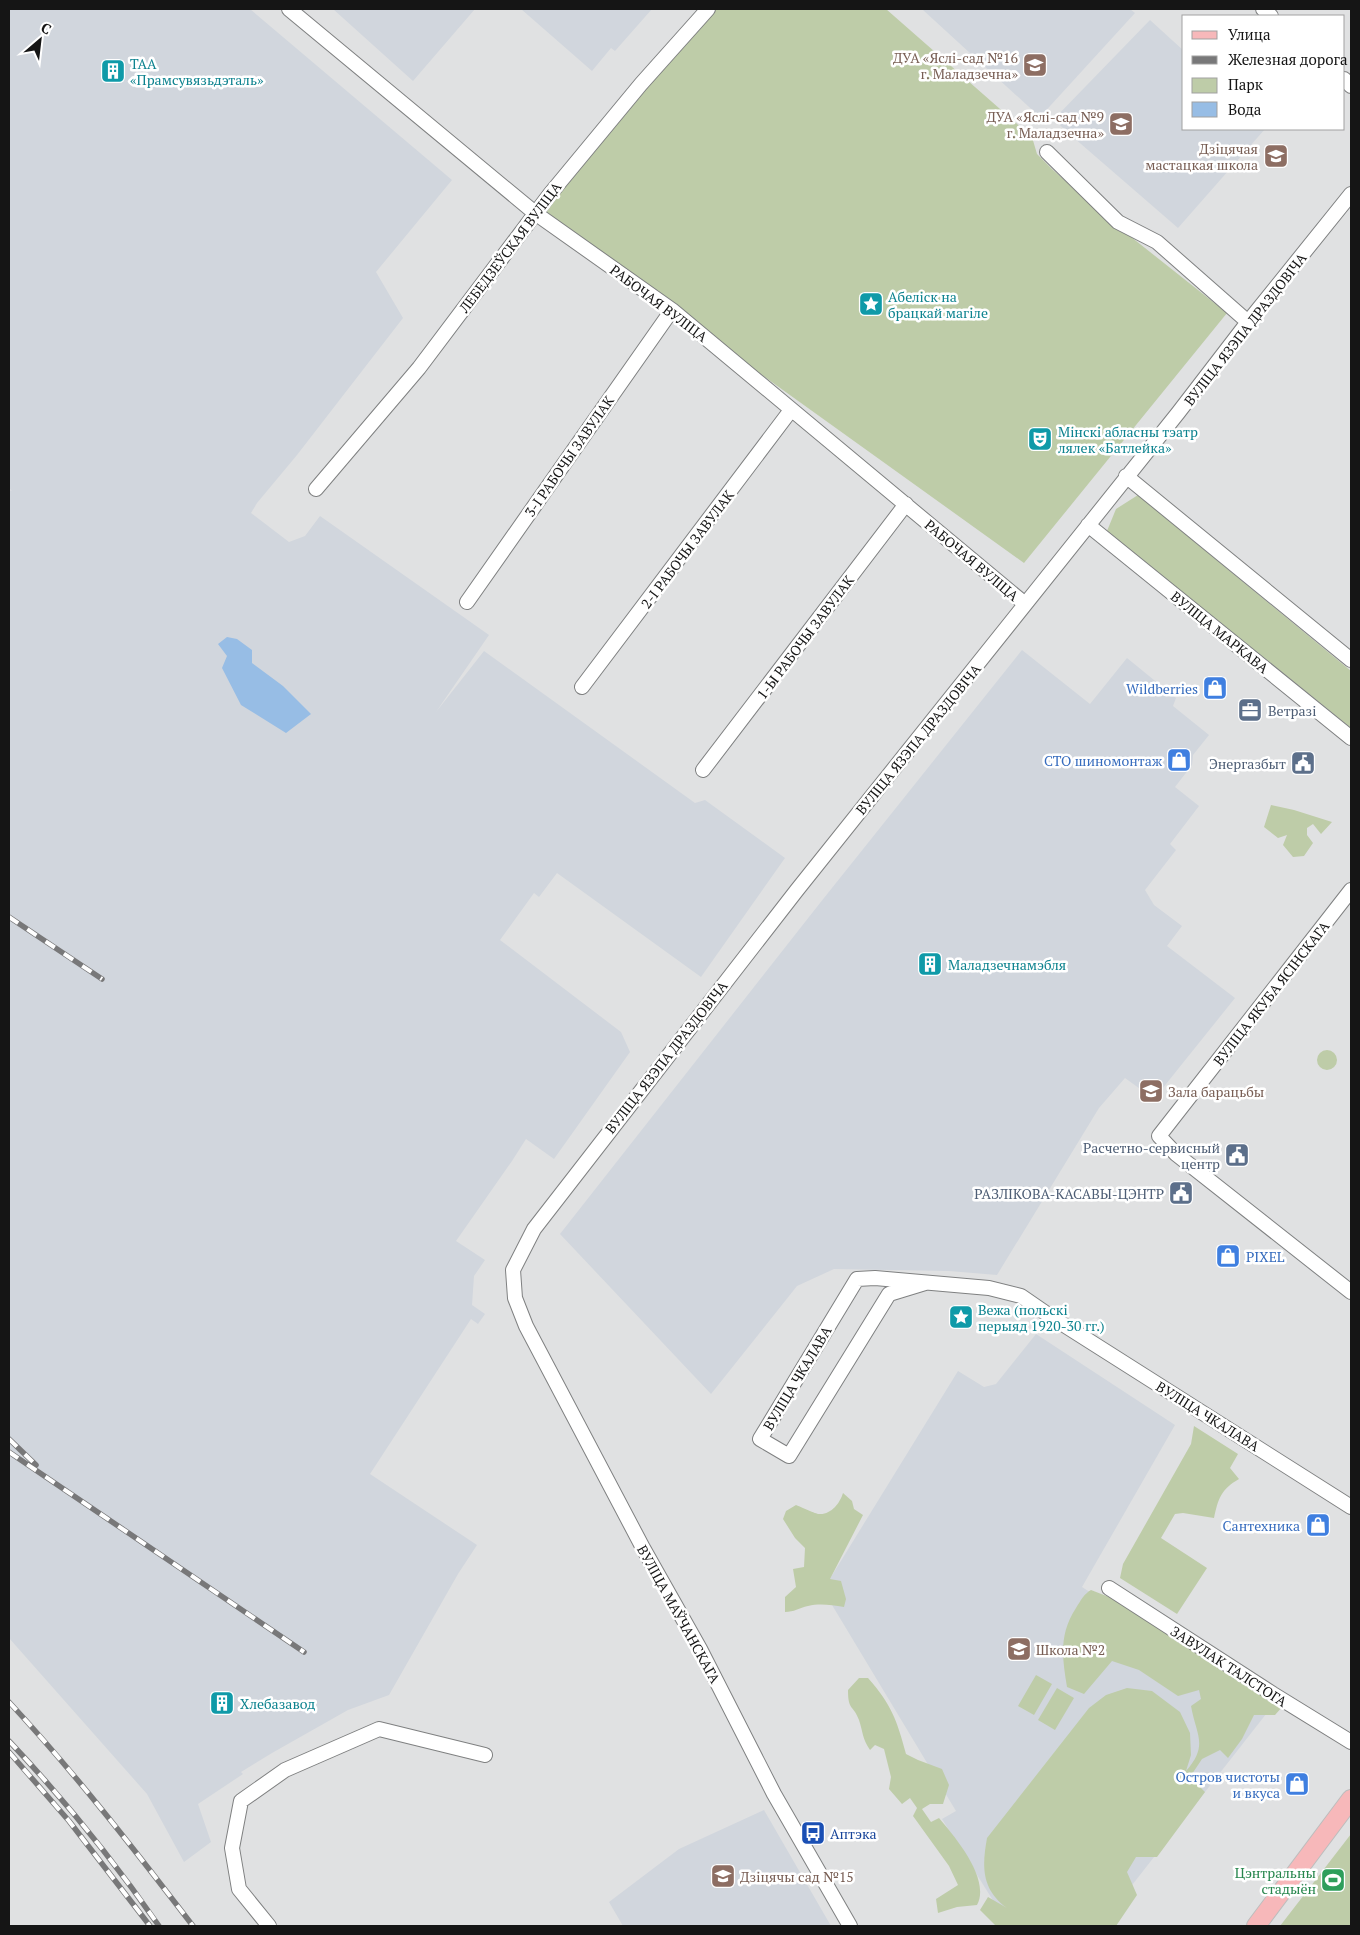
<svg xmlns="http://www.w3.org/2000/svg" width="1360" height="1935" viewBox="0 0 1360 1935" font-family="'PT Serif',serif">
	<style>
		.built { fill: #d1d6dd }
		.green { fill: #becca8 }
		.water { fill: #97bde5 }
		.lines { fill: none; stroke-linecap: round; stroke-linejoin: round }
		.minor-casing { stroke: #7f8081; stroke-width: 16 }
		.major-casing { stroke: #bdbdbd; stroke-width: 20 }
		.minor { stroke: #fff; stroke-width: 14 }
		.major { stroke: #f7b8ba; stroke-width: 18 }
		.rail-casing { stroke: #787879; stroke-width: 5.5 }
		.rail { stroke: #fff; stroke-width: 4; stroke-dasharray: 11; stroke-linecap: butt }
		.labels { text-anchor: middle; dominant-baseline: central; stroke-width: 5; stroke-linejoin: round; paint-order: stroke }
		.education-label { font-size: 14px; fill: #785e54; stroke: #fff; text-anchor: end }
		.culture-label { font-size: 14px; fill: #0d838f; stroke: #fff; text-anchor: start }
		.street-label { font-size: 14px; fill: #151515; stroke: #fff }
		.shop-label { font-size: 14px; fill: #366cbe; stroke: #fff; text-anchor: end }
		.service-label { font-size: 14px; fill: #4e5e75; stroke: #fff; text-anchor: end }
		.transit-label { font-size: 14px; fill: #164399; stroke: #fff; text-anchor: start }
		.leisure-label { font-size: 14px; fill: #27864d; stroke: #fff; text-anchor: end }
	</style>
	<rect width="100%" height="100%" fill="#e0e1e2"/>
	<!-- built -->
	<path class="built" d="M 9,9 L 250,9 L 452,180 L 376,272 L 403,318 L 297,455 L 257,503 L 251,513 L 289,542 L 305,536 L 320,516 L 489,635 L 436,712 L 484,651 L 695,803 L 705,800 L 785,858 L 701,977 L 557,873 L 539,897 L 534,893 L 500,940 L 621,1032 L 630,1052 L 554,1159 L 526,1139 L 512,1161 L 456,1241 L 485,1260 L 474,1276 L 472,1305 L 485,1314 L 478,1324 L 471,1319 L 370,1474 L 477,1545 L 458,1574 L 389,1695 L 348,1710 L 272,1753 L 241,1772 L 243,1774 L 198,1804 L 211,1842 L 184,1862 L 147,1794 L 9,1638 L 9,490 L 12,491 L 9,488 Z
		M 333,9 L 475,9 L 413,81 Z
		M 521,9 L 652,9 L 615,51 L 611,48 L 592,71 Z
		M 925,9 L 1130,9 L 1135,13 L 1040,117 L 923,10 Z
		M 1150,20 L 1184,51 L 1184,129 L 1265,129 L 1178,228 L 1066,131 L 1054,119 Z
		M 1022,650 L 1090,704 L 1127,658 L 1176,698 L 1173,706 L 1209,735 L 1193,755 L 1192,765 L 1175,787 L 1199,806 L 1170,844 L 1176,850 L 1145,890 L 1154,905 L 1182,926 L 1167,946 L 1235,998 L 1154,1099 L 1125,1078 L 1099,1108 L 997,1275 L 949,1271 L 834,1269 L 797,1286 L 711,1394 L 560,1234 L 820,903 Z
		M 1036,1334 L 1175,1425 L 1082,1587 L 1270,1709 L 1100,1926 L 1004,1918 L 942,1819 L 956,1811 L 823,1590 L 958,1371 L 984,1387 L 996,1384 Z
		M 764,1810 L 831,1926 L 623,1926 L 609,1902 L 679,1849 Z"/>
	<!-- green -->
	<path class="green" d="M 708,9 L 886,9 L 1032,137 L 1037,154 L 1053,170 L 1116,225 L 1227,313 L 1024,563 L 536,213 Z
		M 1138,495 L 1351,671 L 1351,728 L 1107,531 L 1116,509 Z
		M 1271,805 L 1294,810 L 1332,822 L 1321,834 L 1313,824 L 1307,828 L 1307,835 L 1313,843 L 1304,856 L 1293,857 L 1283,845 L 1287,835 L 1278,838 L 1264,827 Z
		M1317 1060a10 10 0 1 1 20 0a10 10 0 1 1-20 0Z
		M 1194,1426 L 1238,1454 L 1230,1468 L 1239,1479 C 1221,1489 1218,1499 1214,1518 L 1183,1513 L 1175,1514 L 1161,1538 L 1207,1568 L 1177,1614 L 1120,1578 L 1123,1564 L 1191,1444 Z
		M 843,1493 L 852,1501 L 854,1509 L 863,1515 L 830,1579 L 841,1581 L 846,1599 L 844,1607 C 831,1605 820,1603 808,1606 C 799,1608 794,1612 785,1612 L 785,1597 L 796,1587 L 793,1569 L 804,1567 L 805,1548 L 795,1538 L 783,1519 L 786,1511 L 796,1505 C 801,1507 816,1514 819,1514 C 831,1515 840,1503 843,1493 Z
		M 1091,1590 L 1109,1597 L 1206,1657 L 1220,1670 L 1235,1673 L 1283,1706 L 1275,1715 L 1254,1715 L 1242,1739 L 1228,1758 L 1220,1750 L 1202,1759 L 1190,1777 L 1205,1792 L 1157,1857 L 1136,1857 L 1127,1872 L 1137,1895 L 1116,1926 L 996,1926 L 980,1910 L 988,1897 L 1007,1908 C 981,1889 982,1866 987,1838 L 1089,1708 L 1106,1695 L 1127,1688 L 1152,1691 L 1180,1712 L 1190,1733 L 1191,1755 L 1186,1771 C 1209,1745 1196,1735 1191,1706 L 1201,1699 L 1199,1690 L 1178,1696 L 1139,1670 L 1112,1661 L 1084,1694 L 1067,1687 C 1062,1657 1059,1634 1076,1608 C 1081,1600 1084,1594 1091,1590 Z
		M 1036,1675 L 1052,1684 L 1034,1715 L 1018,1706 Z
		M 859,1678 L 868,1678 C 891,1704 897,1720 906,1754 L 918,1760 L 942,1769 L 949,1785 L 943,1804 L 930,1804 L 922,1809 L 931,1822 L 939,1818 C 955,1837 991,1879 977,1905 L 957,1907 L 938,1913 L 936,1899 L 958,1885 L 949,1866 L 913,1816 L 917,1808 L 910,1798 L 902,1804 L 889,1789 L 891,1777 L 884,1749 L 875,1745 L 870,1750 C 862,1738 863,1732 859,1720 C 853,1704 848,1711 848,1690 Z
		M 1057,1688 L 1074,1698 L 1055,1730 L 1038,1720 Z
		M 1351,1834 L 1351,1926 L 1280,1926 Z"/>
	<!-- water -->
	<path class="water" d="M 227,637 L 237,639 L 252,650 L 252,663 L 283,686 L 311,714 L 286,733 L 241,705 L 222,668 L 227,656 L 218,644 Z"/>
	<g class="lines">
		<defs>
			<path id="minor" d="M 289,9 L 535,213 L 672,310 L 1025,604
				M 1263,9 L 1271,16
				M 1344,79 L 1351,86
				M 1047,152 L 1118,222 L 1157,242 L 1248,322
				M 1126,476 L 1351,660
				M 316,489 L 419,368 L 550,194 L 641,84 L 708,9
				M 1088,525 L 1351,738
				M 467,602 L 672,310
				M 582,687 L 791,410
				M 703,770 L 906,504
				M 1351,890 L 1159,1136 L 1176,1154 L 1351,1292
				M 925,1283 L 889,1294 L 789,1456 L 760,1439 L 857,1279 L 875,1278 L 989,1288 L 1021,1296 L 1050,1316 L 1351,1507
				M 1109,1588 L 1273,1694 L 1351,1742
				M 269,1926 L 239,1889 L 232,1848 L 241,1801 L 285,1770 L 379,1729 L 485,1755
				M 850,1926 L 774,1794 L 700,1649 L 643,1548 L 526,1326 L 515,1298 L 513,1270 L 534,1229 L 797,890 L 1178,413 L 1248,322 L 1351,194"/>
			<path id="major" d="M 1256,1926 L 1351,1799"/>
		</defs>
		<!-- minor casing -->
		<use href="#minor" class="minor-casing"/>
		<!-- major casing -->
		<use href="#major" class="major-casing"/>
		<!-- minor -->
		<use href="#minor" class="minor"/>
		<!-- major -->
		<use href="#major" class="major"/>
		<defs>
			<path id="rail" d="M 9,917 L 102,979
				M 9,1439 L 36,1465
				M 9,1452 L 304,1652
				M 9,1702 C 75,1773 134,1849 193,1926
				M 9,1741 C 63,1798 114,1861 159,1926
				M 9,1752 L 69,1821 L 150,1926"/>
		</defs>
		<!-- rail casing -->
		<use href="#rail" class="rail-casing"/>
		<!-- rail -->
		<use href="#rail" class="rail"/>
	</g>
	<!-- icons -->
	<defs>
		<symbol id="school-square" viewBox="-11 -11 22 22"><rect x="-9" y="-9" width="18" height="18" rx="4" fill="#8d6e63" stroke="#fff"/><path d="M0-5L7-2L0 1L-7-2ZM-4 1L0 2.5L4 1V4Q0 6-4 4Z" fill="#fff"/></symbol>
		<symbol id="building-square" viewBox="-11 -11 22 22"><rect x="-9" y="-9" width="18" height="18" rx="4" fill="#0f9aa8" stroke="#fff"/><path d="M-4-6H4V6H1V3H-1V6H-4ZM-2.5-4.3h1.7v1.8h-1.7ZM.8-4.3h1.7v1.8H.8ZM-2.5-1h1.7V.8h-1.7ZM.8-1h1.7V.8H.8Z" fill="#fff"/></symbol>
		<symbol id="sight-square" viewBox="-11 -11 22 22"><rect x="-9" y="-9" width="18" height="18" rx="4" fill="#0f9aa8" stroke="#fff"/><path d="M0-6L1.8-2.2L6-1.7L2.9 1.2L3.7 5.4L0 3.3L-3.7 5.4L-2.9 1.2L-6-1.7L-1.8-2.2Z" fill="#fff"/></symbol>
		<symbol id="theatre-square" viewBox="-11 -11 22 22"><rect x="-9" y="-9" width="18" height="18" rx="4" fill="#0f9aa8" stroke="#fff"/><path d="M-5-5.5Q0-4 5-5.5V0Q5 5 0 6Q-5 5-5 0ZM-3.3-2.5H-1v1.5H-3.3ZM1-2.5H3.3v1.5H1ZM-2.8 1Q0 5.5 2.8 1Z" fill="#fff"/></symbol>
		<symbol id="shop-square" viewBox="-11 -11 22 22"><rect x="-9" y="-9" width="18" height="18" rx="4" fill="#3f7fe0" stroke="#fff"/><path d="M-5-2.5h2.3a2.7 3.5 0 0 1 5.4 0H5L5.5 6h-11ZM-1.5-2.5h3a1.5 2.3 0 0 0-3 0Z" fill="#fff"/></symbol>
		<symbol id="office-square" viewBox="-11 -11 22 22"><rect x="-9" y="-9" width="18" height="18" rx="4" fill="#5c6f8a" stroke="#fff"/><path d="M-6-3h4V-5.5h4V-3h4V5H-6ZM-1-4.5V-3h2v-1.5ZM-6 0V1H6V0Z" fill="#fff"/></symbol>
		<symbol id="civic-square" viewBox="-11 -11 22 22"><rect x="-9" y="-9" width="18" height="18" rx="4" fill="#5c6f8a" stroke="#fff"/><path d="M-.6-6.5H3V-4.5H.6V-3L4-1V1h2V6H-6V1h2V-1L-.6-3ZM-1.2 2.5V6h2.4V2.5Z" fill="#fff"/></symbol>
		<symbol id="bus-square" viewBox="-11 -11 22 22"><rect x="-9" y="-9" width="18" height="18" rx="4" fill="#1a4fb4" stroke="#fff"/><path d="M-5-6H5V4H4V6H2V4H-2V6H-4V4H-5ZM-3.5-4V0h7V-4ZM-3.5 1.2v1.5H-2V1.2ZM2 1.2v1.5H3.5V1.2Z" fill="#fff"/></symbol>
		<symbol id="stadium-square" viewBox="-11 -11 22 22"><rect x="-9" y="-9" width="18" height="18" rx="4" fill="#2e9e5b" stroke="#fff"/><path d="M0-5a6.5 5 0 1 0 0 10a6.5 5 0 1 0 0-10ZM-3.5-1.8h7v3.6h-7Z" fill="#fff"/></symbol>
	</defs>
	<g fill-rule="evenodd">
		<use href="#school-square" x="1021" y="51" width="28" height="28"/>
		<use href="#building-square" x="99" y="57" width="28" height="28"/>
		<use href="#school-square" x="1107" y="110" width="28" height="28"/>
		<use href="#school-square" x="1262" y="142" width="28" height="28"/>
		<use href="#sight-square" x="857" y="290" width="28" height="28"/>
		<use href="#theatre-square" x="1026" y="425" width="28" height="28"/>
		<use href="#shop-square" x="1201" y="674" width="28" height="28"/>
		<use href="#office-square" x="1236" y="696" width="28" height="28"/>
		<use href="#shop-square" x="1165" y="746" width="28" height="28"/>
		<use href="#civic-square" x="1289" y="749" width="28" height="28"/>
		<use href="#building-square" x="916" y="950" width="28" height="28"/>
		<use href="#school-square" x="1137" y="1077" width="28" height="28"/>
		<use href="#civic-square" x="1223" y="1141" width="28" height="28"/>
		<use href="#civic-square" x="1167" y="1179" width="28" height="28"/>
		<use href="#shop-square" x="1214" y="1242" width="28" height="28"/>
		<use href="#sight-square" x="947" y="1303" width="28" height="28"/>
		<use href="#shop-square" x="1304" y="1511" width="28" height="28"/>
		<use href="#school-square" x="1005" y="1635" width="28" height="28"/>
		<use href="#building-square" x="208" y="1689" width="28" height="28"/>
		<use href="#shop-square" x="1283" y="1770" width="28" height="28"/>
		<use href="#bus-square" x="799" y="1819" width="28" height="28"/>
		<use href="#school-square" x="709" y="1862" width="28" height="28"/>
		<use href="#stadium-square" x="1319" y="1866" width="28" height="28"/>
	</g>
	<g class="labels">
		<!-- education labels -->
		<g class="education-label">
			<text x="1018" y="57">ДУА «Яслі-сад №16<tspan x="1018" dy="16">г. Маладзечна»</tspan></text>
			<text x="1104" y="116">ДУА «Яслі-сад №9<tspan x="1104" dy="16">г. Маладзечна»</tspan></text>
			<text x="1258" y="148">Дзіцячая<tspan x="1258" dy="16">мастацкая школа</tspan></text>
			<text x="1168" y="1091" text-anchor="start">Зала барацьбы</text>
			<text x="1036" y="1649" text-anchor="start">Школа №2</text>
			<text x="740" y="1876" text-anchor="start">Дзіцячы сад №15</text>
		</g>
		<!-- culture labels -->
		<g class="culture-label">
			<text x="130" y="63">ТАА<tspan x="130" dy="16">«Прамсувязьдэталь»</tspan></text>
			<text x="888" y="296">Абеліск на<tspan x="888" dy="16">брацкай магіле</tspan></text>
			<text x="1058" y="431">Мінскі абласны тэатр<tspan x="1058" dy="16">лялек «Батлейка»</tspan></text>
			<text x="948" y="964">Маладзечнамэбля</text>
			<text x="978" y="1309">Вежа (польскі<tspan x="978" dy="16">перыяд 1920-30 гг.)</tspan></text>
			<text x="240" y="1703">Хлебазавод</text>
		</g>
		<!-- street labels -->
		<g class="street-label">
			<text transform="translate(510 247) rotate(-53)">ЛЕБЕДЗЕЎСКАЯ ВУЛІЦА</text>
			<text transform="translate(659 303) rotate(37)">РАБОЧАЯ ВУЛІЦА</text>
			<text transform="translate(1245 329) rotate(-52)">ВУЛІЦА ЯЗЭПА ДРАЗДОВІЧА</text>
			<text transform="translate(569 456) rotate(-55)">3-І РАБОЧЫ ЗАВУЛАК</text>
			<text transform="translate(687 549) rotate(-53)">2-І РАБОЧЫ ЗАВУЛАК</text>
			<text transform="translate(972 560) rotate(40)">РАБОЧАЯ ВУЛІЦА</text>
			<text transform="translate(1220 632) rotate(39)">ВУЛІЦА МАРКАВА</text>
			<text transform="translate(805 637) rotate(-53)">1-Ы РАБОЧЫ ЗАВУЛАК</text>
			<text transform="translate(918 739) rotate(-51)">ВУЛІЦА ЯЗЭПА ДРАЗДОВІЧА</text>
			<text transform="translate(1271 993) rotate(-52)">ВУЛІЦА ЯКУБА ЯСІНСКАГА</text>
			<text transform="translate(666 1057) rotate(-52)">ВУЛІЦА ЯЗЭПА ДРАЗДОВІЧА</text>
			<text transform="translate(797 1378) rotate(-59)">ВУЛІЦА ЧКАЛАВА</text>
			<text transform="translate(1208 1416) rotate(32)">ВУЛІЦА ЧКАЛАВА</text>
			<text transform="translate(679 1614) rotate(61)">ВУЛІЦА МАЎЧАНСКАГА</text>
			<text transform="translate(1229 1666) rotate(33)">ЗАВУЛАК ТАЛСТОГА</text>
		</g>
		<!-- shop labels -->
		<g class="shop-label">
			<text x="1198" y="688">Wildberries</text>
			<text x="1162" y="760">СТО шиномонтаж</text>
			<text x="1246" y="1256" text-anchor="start">PIXEL</text>
			<text x="1300" y="1525">Сантехника</text>
			<text x="1280" y="1776">Остров чистоты<tspan x="1280" dy="16">и вкуса</tspan></text>
		</g>
		<!-- service labels -->
		<g class="service-label">
			<text x="1268" y="710" text-anchor="start">Ветразі</text>
			<text x="1286" y="763">Энергазбыт</text>
			<text x="1220" y="1147">Расчетно-сервисный<tspan x="1220" dy="16">центр</tspan></text>
			<text x="1164" y="1193">РАЗЛІКОВА-КАСАВЫ-ЦЭНТР</text>
		</g>
		<!-- transit labels -->
		<g class="transit-label">
			<text x="830" y="1833">Аптэка</text>
		</g>
		<!-- leisure labels -->
		<g class="leisure-label">
			<text x="1316" y="1872">Цэнтральны<tspan x="1316" dy="16">стадыён</tspan></text>
		</g>
	</g>
	<!-- border -->
	<rect width="1360" height="1935" fill="none" stroke="#151515" stroke-width="20"/>
	<!-- legend -->
	<rect x="1182" y="15" width="162" height="115" fill="#ffffff" stroke="#a1a1a1"/>
	<rect x="1192" y="31" width="25" height="8" fill="#f7b8ba" stroke="#a1a1a1"/>
	<text x="1228" y="40" font-size="15" fill="#151515">Улица</text>
	<rect x="1192" y="56" width="25" height="8" fill="#787879" stroke="#a1a1a1"/>
	<text x="1228" y="65" font-size="15" fill="#151515">Железная дорога</text>
	<rect x="1192" y="78" width="25" height="15" fill="#becca8" stroke="#a1a1a1"/>
	<text x="1228" y="90" font-size="15" fill="#151515">Парк</text>
	<rect x="1192" y="102" width="25" height="15" fill="#97bde5" stroke="#a1a1a1"/>
	<text x="1228" y="115" font-size="15" fill="#151515">Вода</text>
	<!-- north arrow -->
	<g transform="translate(40 40) rotate(28)" stroke="#ffffff" stroke-width="4" paint-order="stroke">
	<path d="M0-4L9 19L0 12L-9 19Z" fill="#151515"/>
	<text y="-8" font-size="14" font-weight="bold" text-anchor="middle" fill="#151515">С</text>
	</g>
</svg>
